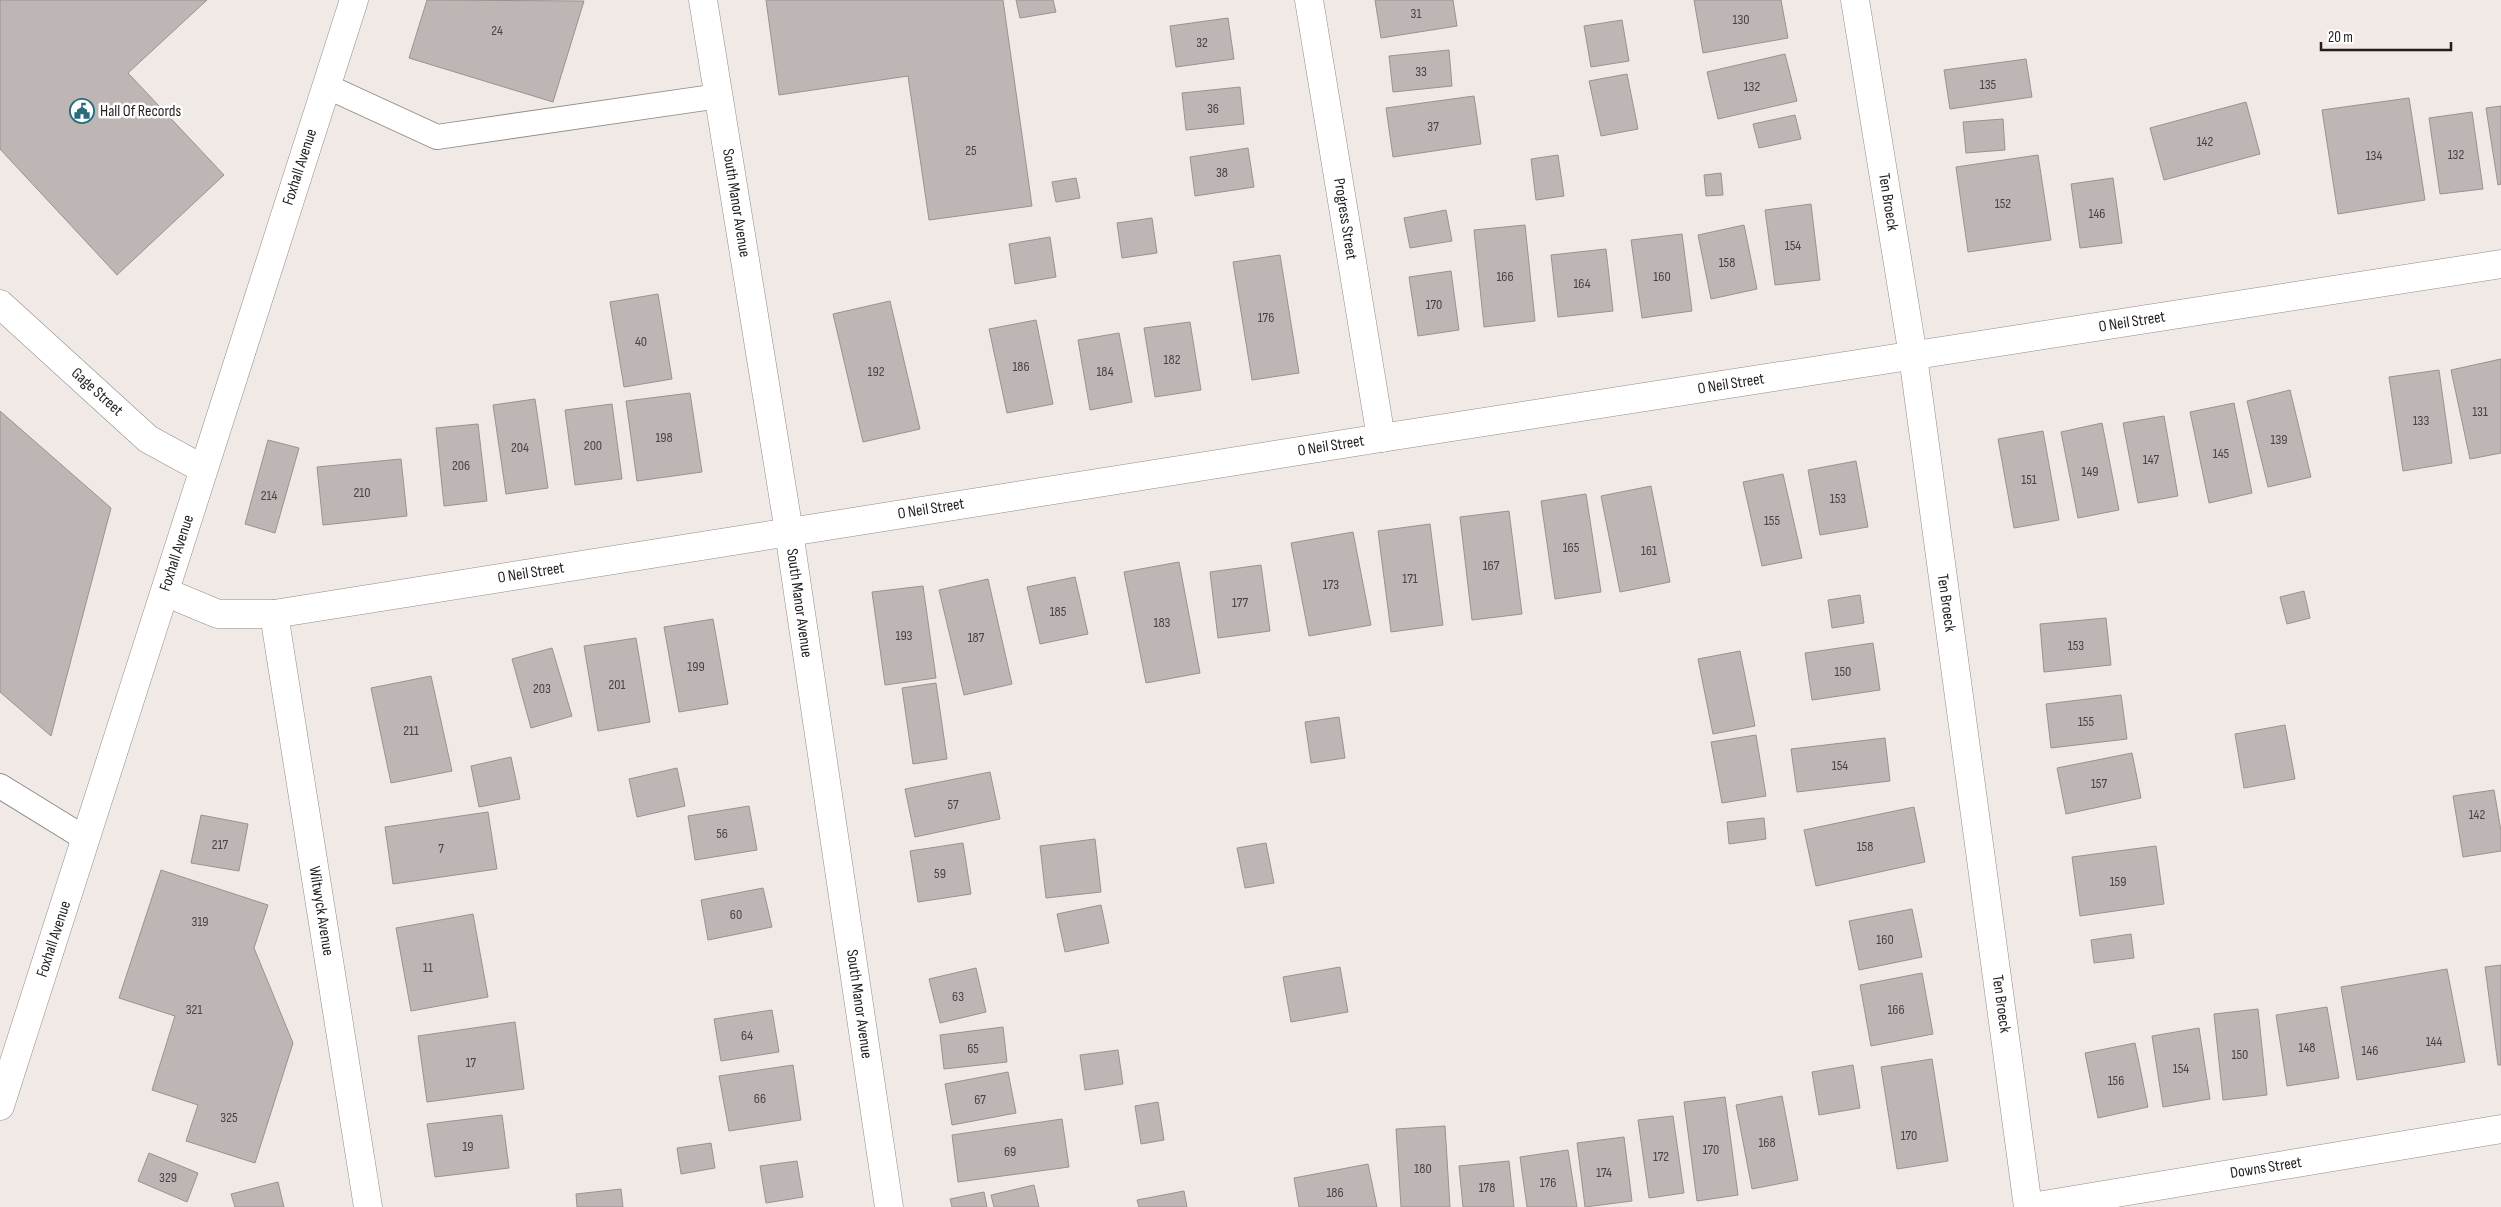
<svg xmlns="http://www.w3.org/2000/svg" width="2501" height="1207" viewBox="0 0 2501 1207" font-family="'Sofia Sans Condensed',sans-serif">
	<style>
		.building { fill: #beb6b4; stroke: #9a9290 }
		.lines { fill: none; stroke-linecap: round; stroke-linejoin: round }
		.lane-casing { stroke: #928b88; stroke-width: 26 }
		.street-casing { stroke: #928b88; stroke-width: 29 }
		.secondary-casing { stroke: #928b88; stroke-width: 29 }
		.lane { stroke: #fff; stroke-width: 24 }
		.street { stroke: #fff; stroke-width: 28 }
		.secondary { stroke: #fff; stroke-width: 28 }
		.labels { text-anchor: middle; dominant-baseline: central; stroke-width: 5; stroke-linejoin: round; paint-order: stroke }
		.number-label { font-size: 14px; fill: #484443 }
		.poi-label { font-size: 16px; fill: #211e1d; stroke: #fff; text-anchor: start }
		.street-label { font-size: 16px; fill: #211e1d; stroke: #fff }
	</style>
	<rect width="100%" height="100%" fill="#f1e9e6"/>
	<!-- building -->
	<path class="building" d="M 0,0 L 207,0 L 128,73 L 224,175 L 117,275 L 0,149 Z
		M 427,0 L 584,1 L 553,102 L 409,58 Z
		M 766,0 L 1003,0 L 1032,206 L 929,220 L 908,76 L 779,95 Z
		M 1016,0 L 1053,0 L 1056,12 L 1020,18 Z
		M 1375,0 L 1453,0 L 1457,26 L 1381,38 Z
		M 1694,0 L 1781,0 L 1788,38 L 1703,53 Z
		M 1228,18 L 1234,59 L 1176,67 L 1170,26 Z
		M 1622,20 L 1629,61 L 1591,67 L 1584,26 Z
		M 1449,50 L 1452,86 L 1393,92 L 1389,56 Z
		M 1785,54 L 1797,101 L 1718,119 L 1707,72 Z
		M 2026,59 L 2032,97 L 1950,109 L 1944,70 Z
		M 1627,74 L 1638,129 L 1601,136 L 1589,81 Z
		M 1240,87 L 1244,124 L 1186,130 L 1182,93 Z
		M 1474,96 L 1481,144 L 1393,157 L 1386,108 Z
		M 2409,98 L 2425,200 L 2338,214 L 2322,110 Z
		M 2246,102 L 2260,154 L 2164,180 L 2150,128 Z
		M 2501,106 L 2501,184 L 2498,185 L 2486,108 Z
		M 2472,112 L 2483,189 L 2440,194 L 2429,118 Z
		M 1795,115 L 1801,139 L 1759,148 L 1753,124 Z
		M 2003,119 L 2005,150 L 1966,153 L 1963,122 Z
		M 1248,148 L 1254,187 L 1195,196 L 1190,157 Z
		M 1558,155 L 1564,196 L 1536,200 L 1531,159 Z
		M 2038,155 L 2051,240 L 1968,252 L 1956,167 Z
		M 1721,173 L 1723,195 L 1706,196 L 1704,175 Z
		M 1076,178 L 1080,198 L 1056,202 L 1052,182 Z
		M 2113,178 L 2122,243 L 2080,248 L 2071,184 Z
		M 1811,204 L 1820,280 L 1775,285 L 1765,210 Z
		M 1446,210 L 1452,241 L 1410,248 L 1404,218 Z
		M 1152,218 L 1157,253 L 1122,258 L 1117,223 Z
		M 1525,225 L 1535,321 L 1484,327 L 1474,230 Z
		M 1744,225 L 1757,289 L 1711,299 L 1698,235 Z
		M 1682,234 L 1692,311 L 1642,318 L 1631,240 Z
		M 1050,237 L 1056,277 L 1015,284 L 1009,244 Z
		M 1606,249 L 1613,311 L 1558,317 L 1551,255 Z
		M 1280,255 L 1299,373 L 1252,380 L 1233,262 Z
		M 1451,271 L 1459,330 L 1418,336 L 1409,277 Z
		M 658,294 L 672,379 L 624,387 L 610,302 Z
		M 890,301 L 920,429 L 863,442 L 833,314 Z
		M 1036,320 L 1053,404 L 1007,413 L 989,329 Z
		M 1190,322 L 1201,390 L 1155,397 L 1144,328 Z
		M 1119,333 L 1132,402 L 1090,410 L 1078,340 Z
		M 2501,359 L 2501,453 L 2470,459 L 2451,370 Z
		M 2439,370 L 2452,463 L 2403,471 L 2389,377 Z
		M 2290,390 L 2311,477 L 2268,487 L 2247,401 Z
		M 690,393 L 702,472 L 637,481 L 626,401 Z
		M 535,399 L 548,488 L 506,494 L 493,405 Z
		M 2234,403 L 2252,493 L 2209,503 L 2190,412 Z
		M 612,404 L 622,479 L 575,485 L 565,410 Z
		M 0,411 L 111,508 L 51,736 L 0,692 Z
		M 2164,416 L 2178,496 L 2138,503 L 2123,423 Z
		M 2102,423 L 2119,510 L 2078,518 L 2061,432 Z
		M 478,424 L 487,501 L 444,506 L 436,428 Z
		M 2043,431 L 2059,520 L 2014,528 L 1998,439 Z
		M 268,440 L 299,448 L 275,533 L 245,524 Z
		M 401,459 L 407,516 L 323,525 L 317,467 Z
		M 1856,461 L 1868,527 L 1820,535 L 1808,470 Z
		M 1783,474 L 1802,558 L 1762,566 L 1743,482 Z
		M 1651,486 L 1670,582 L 1620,592 L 1601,496 Z
		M 1586,494 L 1601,592 L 1555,599 L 1541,501 Z
		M 1509,511 L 1522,614 L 1472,620 L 1460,517 Z
		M 1430,524 L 1443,625 L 1391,632 L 1378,531 Z
		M 1353,532 L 1371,625 L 1309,636 L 1291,543 Z
		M 1179,562 L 1200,673 L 1146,683 L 1124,572 Z
		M 1261,565 L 1270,631 L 1218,638 L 1210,572 Z
		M 1075,577 L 1088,634 L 1040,644 L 1027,587 Z
		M 988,579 L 1012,684 L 964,695 L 939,590 Z
		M 923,586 L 936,678 L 885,685 L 872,592 Z
		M 2304,591 L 2310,618 L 2287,624 L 2280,597 Z
		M 1860,595 L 1864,623 L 1832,628 L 1828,600 Z
		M 2106,618 L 2111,665 L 2044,672 L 2040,624 Z
		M 713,619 L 728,704 L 679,712 L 664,627 Z
		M 636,638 L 650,722 L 598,731 L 584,646 Z
		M 1873,643 L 1880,690 L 1812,700 L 1805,653 Z
		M 552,648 L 572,716 L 531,728 L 512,659 Z
		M 1740,651 L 1755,726 L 1713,734 L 1698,659 Z
		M 431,676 L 452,771 L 391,783 L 371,688 Z
		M 936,683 L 947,759 L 913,764 L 902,688 Z
		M 2121,695 L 2127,739 L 2051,748 L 2046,704 Z
		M 1339,717 L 1345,758 L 1311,763 L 1305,722 Z
		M 2285,725 L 2295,779 L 2244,788 L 2235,734 Z
		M 1756,735 L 1766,796 L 1722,803 L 1711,742 Z
		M 1885,738 L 1890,781 L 1797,792 L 1791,749 Z
		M 2132,753 L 2141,798 L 2066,814 L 2057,768 Z
		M 511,757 L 520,799 L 479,807 L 471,766 Z
		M 677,768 L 685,806 L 637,817 L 629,779 Z
		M 990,772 L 1000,819 L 915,837 L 905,789 Z
		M 2494,790 L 2501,831 L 2501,851 L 2463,857 L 2453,796 Z
		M 749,806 L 757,850 L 695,860 L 688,816 Z
		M 1914,807 L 1925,862 L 1816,886 L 1804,830 Z
		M 488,812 L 497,869 L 393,884 L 385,827 Z
		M 201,815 L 248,824 L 239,871 L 191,863 Z
		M 1764,818 L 1766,839 L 1729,844 L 1727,822 Z
		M 1095,839 L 1101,892 L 1046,898 L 1040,846 Z
		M 963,843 L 971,894 L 918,902 L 910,851 Z
		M 1266,843 L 1274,883 L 1245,888 L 1237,848 Z
		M 2156,846 L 2164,904 L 2080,916 L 2072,857 Z
		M 161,870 L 268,905 L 254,948 L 293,1043 L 255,1163 L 186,1141 L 198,1105 L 152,1090 L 175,1016 L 119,998 Z
		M 763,888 L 772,927 L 708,940 L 701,900 Z
		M 1101,905 L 1109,943 L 1065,952 L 1057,914 Z
		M 1912,909 L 1922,957 L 1859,970 L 1849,921 Z
		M 473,914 L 488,997 L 411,1011 L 396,928 Z
		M 2131,934 L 2134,958 L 2094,963 L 2091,940 Z
		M 2501,965 L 2501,1065 L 2498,1065 L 2485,967 Z
		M 1340,967 L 1348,1012 L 1291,1022 L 1283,977 Z
		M 976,968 L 986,1012 L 940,1023 L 929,979 Z
		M 2447,969 L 2465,1062 L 2357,1080 L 2341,987 Z
		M 1922,973 L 1933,1034 L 1871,1046 L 1860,985 Z
		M 2327,1007 L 2339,1078 L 2287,1086 L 2276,1015 Z
		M 2258,1009 L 2267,1095 L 2223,1100 L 2214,1014 Z
		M 772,1010 L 779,1052 L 721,1061 L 714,1019 Z
		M 515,1022 L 524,1089 L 427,1102 L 418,1036 Z
		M 1003,1027 L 1007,1062 L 944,1069 L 940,1035 Z
		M 2199,1028 L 2210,1099 L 2163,1107 L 2152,1036 Z
		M 2135,1043 L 2148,1107 L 2098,1118 L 2085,1053 Z
		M 1118,1050 L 1123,1084 L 1085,1090 L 1080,1055 Z
		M 1932,1059 L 1948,1161 L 1897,1169 L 1881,1067 Z
		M 793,1065 L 801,1120 L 729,1131 L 719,1076 Z
		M 1853,1065 L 1860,1108 L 1819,1115 L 1812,1072 Z
		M 1008,1072 L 1016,1113 L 952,1125 L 945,1084 Z
		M 1782,1096 L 1798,1180 L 1752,1189 L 1736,1105 Z
		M 1725,1097 L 1738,1195 L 1697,1201 L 1684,1102 Z
		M 1158,1102 L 1164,1140 L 1141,1144 L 1135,1106 Z
		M 502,1115 L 509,1168 L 435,1177 L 427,1124 Z
		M 1673,1116 L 1684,1193 L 1649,1198 L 1638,1120 Z
		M 1062,1119 L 1069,1167 L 958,1182 L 952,1135 Z
		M 1445,1126 L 1450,1207 L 1401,1207 L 1396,1129 Z
		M 1624,1137 L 1632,1201 L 1585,1207 L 1577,1143 Z
		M 711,1143 L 715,1168 L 681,1174 L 677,1148 Z
		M 1568,1150 L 1577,1207 L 1527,1207 L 1520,1157 Z
		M 149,1153 L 198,1173 L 187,1202 L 138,1181 Z
		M 797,1161 L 803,1197 L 766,1203 L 760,1166 Z
		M 1509,1161 L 1514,1207 L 1463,1207 L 1459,1166 Z
		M 1368,1164 L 1377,1207 L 1299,1207 L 1294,1178 Z
		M 278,1182 L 284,1207 L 235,1207 L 231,1194 Z
		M 1034,1185 L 1039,1207 L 994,1207 L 991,1195 Z
		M 621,1189 L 623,1207 L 577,1207 L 576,1194 Z
		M 1184,1191 L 1187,1207 L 1139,1207 L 1137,1200 Z
		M 984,1192 L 987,1207 L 952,1207 L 950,1199 Z"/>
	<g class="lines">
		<defs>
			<path id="lane" d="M 326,86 L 437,137 L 719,96
				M 0,786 L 86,839"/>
			<path id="street" d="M 703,0 L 789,532 L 889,1207
				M 1309,0 L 1381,438
				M 1855,0 L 1913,356 L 2028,1207
				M 0,304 L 148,439 L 203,469
				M 274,614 L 368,1207
				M 2032,1207 L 2501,1129"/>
			<path id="secondary" d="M 165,592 L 218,614 L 274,614 L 1381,438 L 2501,264
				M 0,1106 L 354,0"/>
		</defs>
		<!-- lane casing -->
		<use href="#lane" class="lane-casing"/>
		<!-- street casing -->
		<use href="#street" class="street-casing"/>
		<!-- secondary casing -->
		<use href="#secondary" class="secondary-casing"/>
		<!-- lane -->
		<use href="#lane" class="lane"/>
		<!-- street -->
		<use href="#street" class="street"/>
		<!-- secondary -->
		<use href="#secondary" class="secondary"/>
	</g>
	<!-- icons -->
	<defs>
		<symbol id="civic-ring" viewBox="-11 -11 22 22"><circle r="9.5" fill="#fff" stroke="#296c7e" stroke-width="1.5"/><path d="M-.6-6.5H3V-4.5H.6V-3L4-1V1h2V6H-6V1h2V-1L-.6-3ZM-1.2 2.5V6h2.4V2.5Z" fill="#296c7e"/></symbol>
	</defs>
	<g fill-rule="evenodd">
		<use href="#civic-ring" x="68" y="97" width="28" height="28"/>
	</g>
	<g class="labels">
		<!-- number labels -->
		<g class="number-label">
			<text x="1416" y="13">31</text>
			<text x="1741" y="19">130</text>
			<text x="497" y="30">24</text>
			<text x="1202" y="42">32</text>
			<text x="1421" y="71">33</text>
			<text x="1988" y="84">135</text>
			<text x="1752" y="86">132</text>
			<text x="1213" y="108">36</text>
			<text x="1433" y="126">37</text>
			<text x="2205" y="141">142</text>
			<text x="971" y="150">25</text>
			<text x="2456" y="154">132</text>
			<text x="2374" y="155">134</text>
			<text x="1222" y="172">38</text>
			<text x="2003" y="203">152</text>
			<text x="2097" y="213">146</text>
			<text x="1793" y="245">154</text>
			<text x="1727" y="262">158</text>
			<text x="1505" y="276">166</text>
			<text x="1662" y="276">160</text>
			<text x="1582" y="283">164</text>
			<text x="1434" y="304">170</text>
			<text x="1266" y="317">176</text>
			<text x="641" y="341">40</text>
			<text x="1172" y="359">182</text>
			<text x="1021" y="366">186</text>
			<text x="876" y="371">192</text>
			<text x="1105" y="371">184</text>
			<text x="2480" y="411">131</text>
			<text x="2421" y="420">133</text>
			<text x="664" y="437">198</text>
			<text x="2279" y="439">139</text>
			<text x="593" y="445">200</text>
			<text x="520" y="447">204</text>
			<text x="2221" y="453">145</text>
			<text x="2151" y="459">147</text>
			<text x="461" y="465">206</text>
			<text x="2090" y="471">149</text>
			<text x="2029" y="479">151</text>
			<text x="362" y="492">210</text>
			<text x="269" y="495">214</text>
			<text x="1838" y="498">153</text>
			<text x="1772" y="520">155</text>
			<text x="1571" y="547">165</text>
			<text x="1649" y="550">161</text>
			<text x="1491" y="565">167</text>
			<text x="1410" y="578">171</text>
			<text x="1331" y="584">173</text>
			<text x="1240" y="602">177</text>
			<text x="1058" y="611">185</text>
			<text x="1162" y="622">183</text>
			<text x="904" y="635">193</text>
			<text x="976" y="637">187</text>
			<text x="2076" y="645">153</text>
			<text x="696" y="666">199</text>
			<text x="1843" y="671">150</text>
			<text x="617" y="684">201</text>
			<text x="542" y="688">203</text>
			<text x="2086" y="721">155</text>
			<text x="411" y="730">211</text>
			<text x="1840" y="765">154</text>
			<text x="2099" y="783">157</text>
			<text x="953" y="804">57</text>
			<text x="2477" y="814">142</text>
			<text x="722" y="833">56</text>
			<text x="220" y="844">217</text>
			<text x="1865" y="846">158</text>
			<text x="441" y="848">7</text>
			<text x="940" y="873">59</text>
			<text x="2118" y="881">159</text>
			<text x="736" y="914">60</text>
			<text x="200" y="921">319</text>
			<text x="1885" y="939">160</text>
			<text x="428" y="967">11</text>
			<text x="958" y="996">63</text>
			<text x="194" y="1009">321</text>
			<text x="1896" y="1009">166</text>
			<text x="747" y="1035">64</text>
			<text x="2434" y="1041">144</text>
			<text x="2307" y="1047">148</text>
			<text x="973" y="1048">65</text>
			<text x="2370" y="1050">146</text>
			<text x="2240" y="1054">150</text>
			<text x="471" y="1062">17</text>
			<text x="2181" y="1068">154</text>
			<text x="2116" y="1080">156</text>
			<text x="760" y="1098">66</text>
			<text x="980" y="1099">67</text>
			<text x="229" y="1117">325</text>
			<text x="1909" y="1135">170</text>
			<text x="1767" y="1142">168</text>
			<text x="468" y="1146">19</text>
			<text x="1711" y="1149">170</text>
			<text x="1010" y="1151">69</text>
			<text x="1661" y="1156">172</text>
			<text x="1423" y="1168">180</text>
			<text x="1604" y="1172">174</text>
			<text x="168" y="1177">329</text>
			<text x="1548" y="1182">176</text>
			<text x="1487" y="1187">178</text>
			<text x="1335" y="1192">186</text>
		</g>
		<!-- poi labels -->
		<g class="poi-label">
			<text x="100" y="111">Hall Of Records</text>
		</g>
		<!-- street labels -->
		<g class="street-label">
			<text transform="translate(300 167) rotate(-72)">Foxhall Avenue</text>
			<text transform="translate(1888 202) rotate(81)">Ten Broeck</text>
			<text transform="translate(736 203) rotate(81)">South Manor Avenue</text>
			<text transform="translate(1345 219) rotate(81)">Progress Street</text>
			<text transform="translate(2132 322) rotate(-9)">O Neil Street</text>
			<text transform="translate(1731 384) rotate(-9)">O Neil Street</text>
			<text transform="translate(97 392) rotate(42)">Gage Street</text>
			<text transform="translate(1331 446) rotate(-9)">O Neil Street</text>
			<text transform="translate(931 509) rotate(-9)">O Neil Street</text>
			<text transform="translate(177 553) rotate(-72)">Foxhall Avenue</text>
			<text transform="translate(531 573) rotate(-9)">O Neil Street</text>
			<text transform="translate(799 603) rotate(82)">South Manor Avenue</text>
			<text transform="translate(1946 603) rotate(82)">Ten Broeck</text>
			<text transform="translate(321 911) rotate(81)">Wiltwyck Avenue</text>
			<text transform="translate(54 939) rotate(-72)">Foxhall Avenue</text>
			<text transform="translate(859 1004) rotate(82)">South Manor Avenue</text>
			<text transform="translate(2001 1004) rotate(82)">Ten Broeck</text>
			<text transform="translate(2266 1168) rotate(-9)">Downs Street</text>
		</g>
	</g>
	<!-- scale -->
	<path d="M2321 42v8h130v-8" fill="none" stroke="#211e1d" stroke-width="2.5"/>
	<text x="2328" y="42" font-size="15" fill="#211e1d" stroke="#ffffff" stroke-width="4" paint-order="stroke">20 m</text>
</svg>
